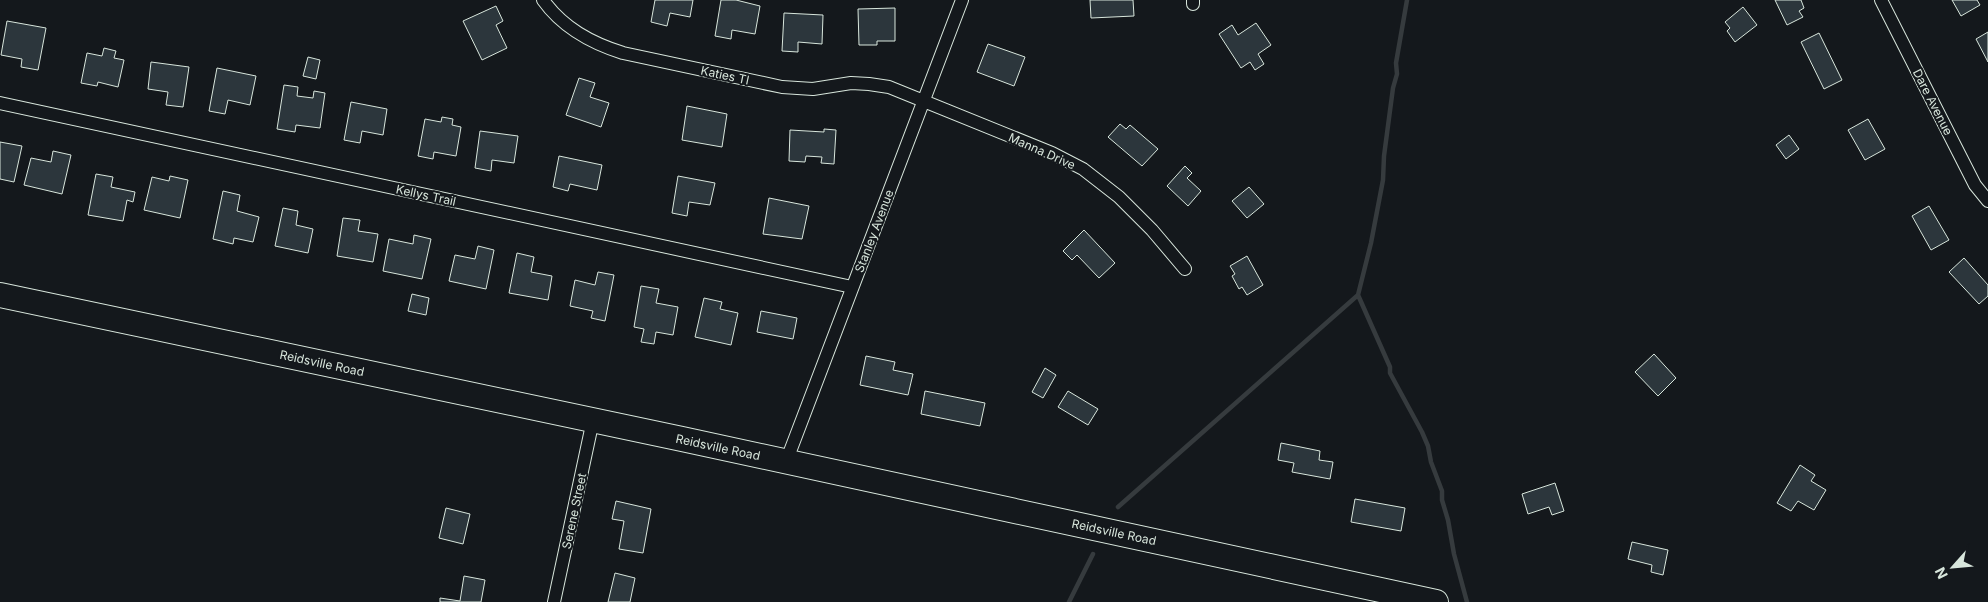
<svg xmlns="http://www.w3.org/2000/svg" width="1988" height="602" viewBox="0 0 1988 602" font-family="Inter,sans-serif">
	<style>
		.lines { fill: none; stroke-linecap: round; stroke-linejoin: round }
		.stream { stroke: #363b3e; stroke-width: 4.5 }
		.building { fill: #2c363c; stroke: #d8e6dc }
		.street-casing { stroke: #d8e6dc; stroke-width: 14 }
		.highway-casing { stroke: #d8e6dc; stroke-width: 26 }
		.street { stroke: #14181c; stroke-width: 12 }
		.highway { stroke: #14181c; stroke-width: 24 }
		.labels { text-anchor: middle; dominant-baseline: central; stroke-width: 4; stroke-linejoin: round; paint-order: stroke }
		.street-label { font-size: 12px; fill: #d8e6dc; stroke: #14181c }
	</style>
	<rect width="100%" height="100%" fill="#14181c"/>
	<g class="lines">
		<!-- stream -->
		<path class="stream" d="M 1358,295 L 1390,367 L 1390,373 L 1422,432 L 1428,446 L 1431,462 L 1442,491 L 1442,500 L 1448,520 L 1454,554 L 1467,602
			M 1118,507 L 1358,295 L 1371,243 L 1383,180 L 1384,156 L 1393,88 L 1397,74 L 1396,63 L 1407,0
			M 1069,602 L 1093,554"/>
	</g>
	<!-- building -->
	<path class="building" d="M 655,0 L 693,0 L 690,17 L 670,13 L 667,26 L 651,22 Z
		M 721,0 L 736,0 L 760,6 L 755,34 L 732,30 L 731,39 L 715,36 Z
		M 1090,0 L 1133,0 L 1134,16 L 1091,18 Z
		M 1775,0 L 1801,0 L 1804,8 L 1799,11 L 1803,17 L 1787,25 Z
		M 1952,0 L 1977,0 L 1980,5 L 1961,16 Z
		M 496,6 L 503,21 L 496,25 L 507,48 L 482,60 L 463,21 Z
		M 1743,7 L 1757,25 L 1735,42 L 1727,31 L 1730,28 L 1725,22 Z
		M 895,8 L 895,41 L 877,41 L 877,45 L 859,45 L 858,9 Z
		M 784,13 L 823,15 L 822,44 L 798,42 L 798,52 L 782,51 Z
		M 7,21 L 46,28 L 38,70 L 21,67 L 22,59 L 1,55 Z
		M 1256,23 L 1271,45 L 1258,54 L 1264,64 L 1255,70 L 1250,62 L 1241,68 L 1219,34 L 1232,25 L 1238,35 Z
		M 1988,32 L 1988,62 L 1976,39 Z
		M 1819,33 L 1842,80 L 1824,89 L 1801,42 Z
		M 988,44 L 1025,57 L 1014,86 L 977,72 Z
		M 104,48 L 116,51 L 114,58 L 124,60 L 118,87 L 98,82 L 97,86 L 81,83 L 87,53 L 102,56 Z
		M 308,57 L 320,60 L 316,79 L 303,76 Z
		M 151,62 L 189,67 L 183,107 L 166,105 L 168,92 L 148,89 Z
		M 217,68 L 256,76 L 250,105 L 228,100 L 225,114 L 209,111 Z
		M 579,78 L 595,83 L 590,97 L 609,103 L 601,127 L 566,115 Z
		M 284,85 L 298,87 L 297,96 L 313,98 L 314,91 L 325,93 L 320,128 L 296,125 L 295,132 L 277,129 Z
		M 351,102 L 387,109 L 383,135 L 362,131 L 360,143 L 344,140 Z
		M 687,106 L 727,114 L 722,147 L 682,140 Z
		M 442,117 L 453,119 L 452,125 L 461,127 L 456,156 L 434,152 L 433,159 L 418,156 L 425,119 L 441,122 Z
		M 1868,119 L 1885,149 L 1865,160 L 1848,130 Z
		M 1120,124 L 1126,129 L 1130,125 L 1158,149 L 1142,166 L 1108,137 Z
		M 824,129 L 836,130 L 834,164 L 821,163 L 822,157 L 806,156 L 805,162 L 789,161 L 790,130 L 824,132 Z
		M 480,131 L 518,136 L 514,163 L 492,160 L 491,171 L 475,168 Z
		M 1789,135 L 1799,149 L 1786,159 L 1776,145 Z
		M 0,142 L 22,146 L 14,182 L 0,179 Z
		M 53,151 L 71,155 L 62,194 L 24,185 L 31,158 L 51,162 Z
		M 559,156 L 602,165 L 597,190 L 570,184 L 568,191 L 553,187 Z
		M 1185,166 L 1192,173 L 1187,178 L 1201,191 L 1188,206 L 1167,186 Z
		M 96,174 L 113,177 L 111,187 L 135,192 L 133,202 L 127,200 L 123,221 L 88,215 Z
		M 170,176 L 188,180 L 180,218 L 144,210 L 152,177 L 169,181 Z
		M 678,176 L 715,183 L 710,205 L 689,202 L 687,216 L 672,213 Z
		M 1249,187 L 1264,204 L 1247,218 L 1232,201 Z
		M 223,191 L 240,195 L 237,211 L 259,217 L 253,242 L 234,238 L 233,244 L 213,239 Z
		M 769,198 L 809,206 L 802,239 L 763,234 Z
		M 1929,206 L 1949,240 L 1931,250 L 1912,216 Z
		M 283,208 L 298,211 L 296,225 L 313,229 L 308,253 L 275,246 Z
		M 343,218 L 360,220 L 358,231 L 378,234 L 373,262 L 337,256 Z
		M 1084,230 L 1115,263 L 1099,278 L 1077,255 L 1072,260 L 1063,251 Z
		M 414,235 L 431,239 L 422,279 L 383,271 L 389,239 L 413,244 Z
		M 478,246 L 494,250 L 486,289 L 449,281 L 455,255 L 475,259 Z
		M 517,253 L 534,257 L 531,272 L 552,276 L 548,300 L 509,293 Z
		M 1247,256 L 1263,285 L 1247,295 L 1242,287 L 1239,289 L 1232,276 L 1235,274 L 1230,266 Z
		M 1964,258 L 1988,285 L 1988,296 L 1979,304 L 1949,272 Z
		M 598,272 L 614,275 L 605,321 L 591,318 L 593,311 L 570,306 L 575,280 L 595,285 Z
		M 641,286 L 659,289 L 656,303 L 678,307 L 673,335 L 656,332 L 654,344 L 641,342 L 644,329 L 634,327 Z
		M 412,294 L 429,298 L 426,315 L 408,311 Z
		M 704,298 L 722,302 L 720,309 L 738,313 L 731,345 L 695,337 Z
		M 761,311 L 797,318 L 793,339 L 757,332 Z
		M 1654,354 L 1676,378 L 1658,396 L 1635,372 Z
		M 866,356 L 895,362 L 893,370 L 913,374 L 908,395 L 860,385 Z
		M 1045,368 L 1056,375 L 1043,398 L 1032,392 Z
		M 925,391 L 985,403 L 980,426 L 921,414 Z
		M 1068,391 L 1098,409 L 1088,425 L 1058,407 Z
		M 1281,443 L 1320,451 L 1319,460 L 1333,462 L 1330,479 L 1292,472 L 1294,463 L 1278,460 Z
		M 1800,465 L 1815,475 L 1811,481 L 1826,490 L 1814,510 L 1798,501 L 1791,511 L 1777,503 Z
		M 1555,483 L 1564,511 L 1552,515 L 1549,507 L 1528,514 L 1522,494 Z
		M 1355,499 L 1405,508 L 1401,531 L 1351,522 Z
		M 616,501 L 651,509 L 643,553 L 619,549 L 624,521 L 612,519 Z
		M 446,508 L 470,514 L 463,544 L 439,538 Z
		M 1632,542 L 1668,550 L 1663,575 L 1651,572 L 1652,565 L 1628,559 Z
		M 615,573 L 635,578 L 630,602 L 608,602 Z
		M 464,576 L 485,580 L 481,602 L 440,602 L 440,598 L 460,601 Z"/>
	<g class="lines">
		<defs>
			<path id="street" d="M 543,0 C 563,28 591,43 623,53 L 782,87 L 813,89 L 851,83 L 869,84 L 889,87 L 1052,153 L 1083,169 L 1119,197 L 1152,230 L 1185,269
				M 1881,0 L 1975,185 L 1988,201
				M 1193,4 L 1193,0
				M 0,103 L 852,287
				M 786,462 L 962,0
				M 554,602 L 593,420"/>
			<path id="highway" d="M 0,295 L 682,439 L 1436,602"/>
		</defs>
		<!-- street casing -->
		<use href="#street" class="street-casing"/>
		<!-- highway casing -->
		<use href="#highway" class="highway-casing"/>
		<!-- street -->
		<use href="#street" class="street"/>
		<!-- highway -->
		<use href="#highway" class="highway"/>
	</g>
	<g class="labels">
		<!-- street labels -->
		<g class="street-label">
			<text transform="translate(725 75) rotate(12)">Katies Tl</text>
			<text transform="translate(1933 102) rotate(63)">Dare Avenue</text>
			<text transform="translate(1042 151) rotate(24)">Manna Drive</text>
			<text transform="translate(426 195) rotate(12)">Kellys Trail</text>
			<text transform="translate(874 231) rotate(-69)">Stanley Avenue</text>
			<text transform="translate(322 363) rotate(12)">Reidsville Road</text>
			<text transform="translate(718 447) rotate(12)">Reidsville Road</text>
			<text transform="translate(574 511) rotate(-78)">Serene Street</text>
			<text transform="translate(1114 532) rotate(12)">Reidsville Road</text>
		</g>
	</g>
	<!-- north arrow -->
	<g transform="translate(1953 567) rotate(243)" stroke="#14181c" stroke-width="4" paint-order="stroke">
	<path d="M0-4L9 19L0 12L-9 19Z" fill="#d8e6dc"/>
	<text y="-8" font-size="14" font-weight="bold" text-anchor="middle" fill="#d8e6dc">N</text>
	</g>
</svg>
